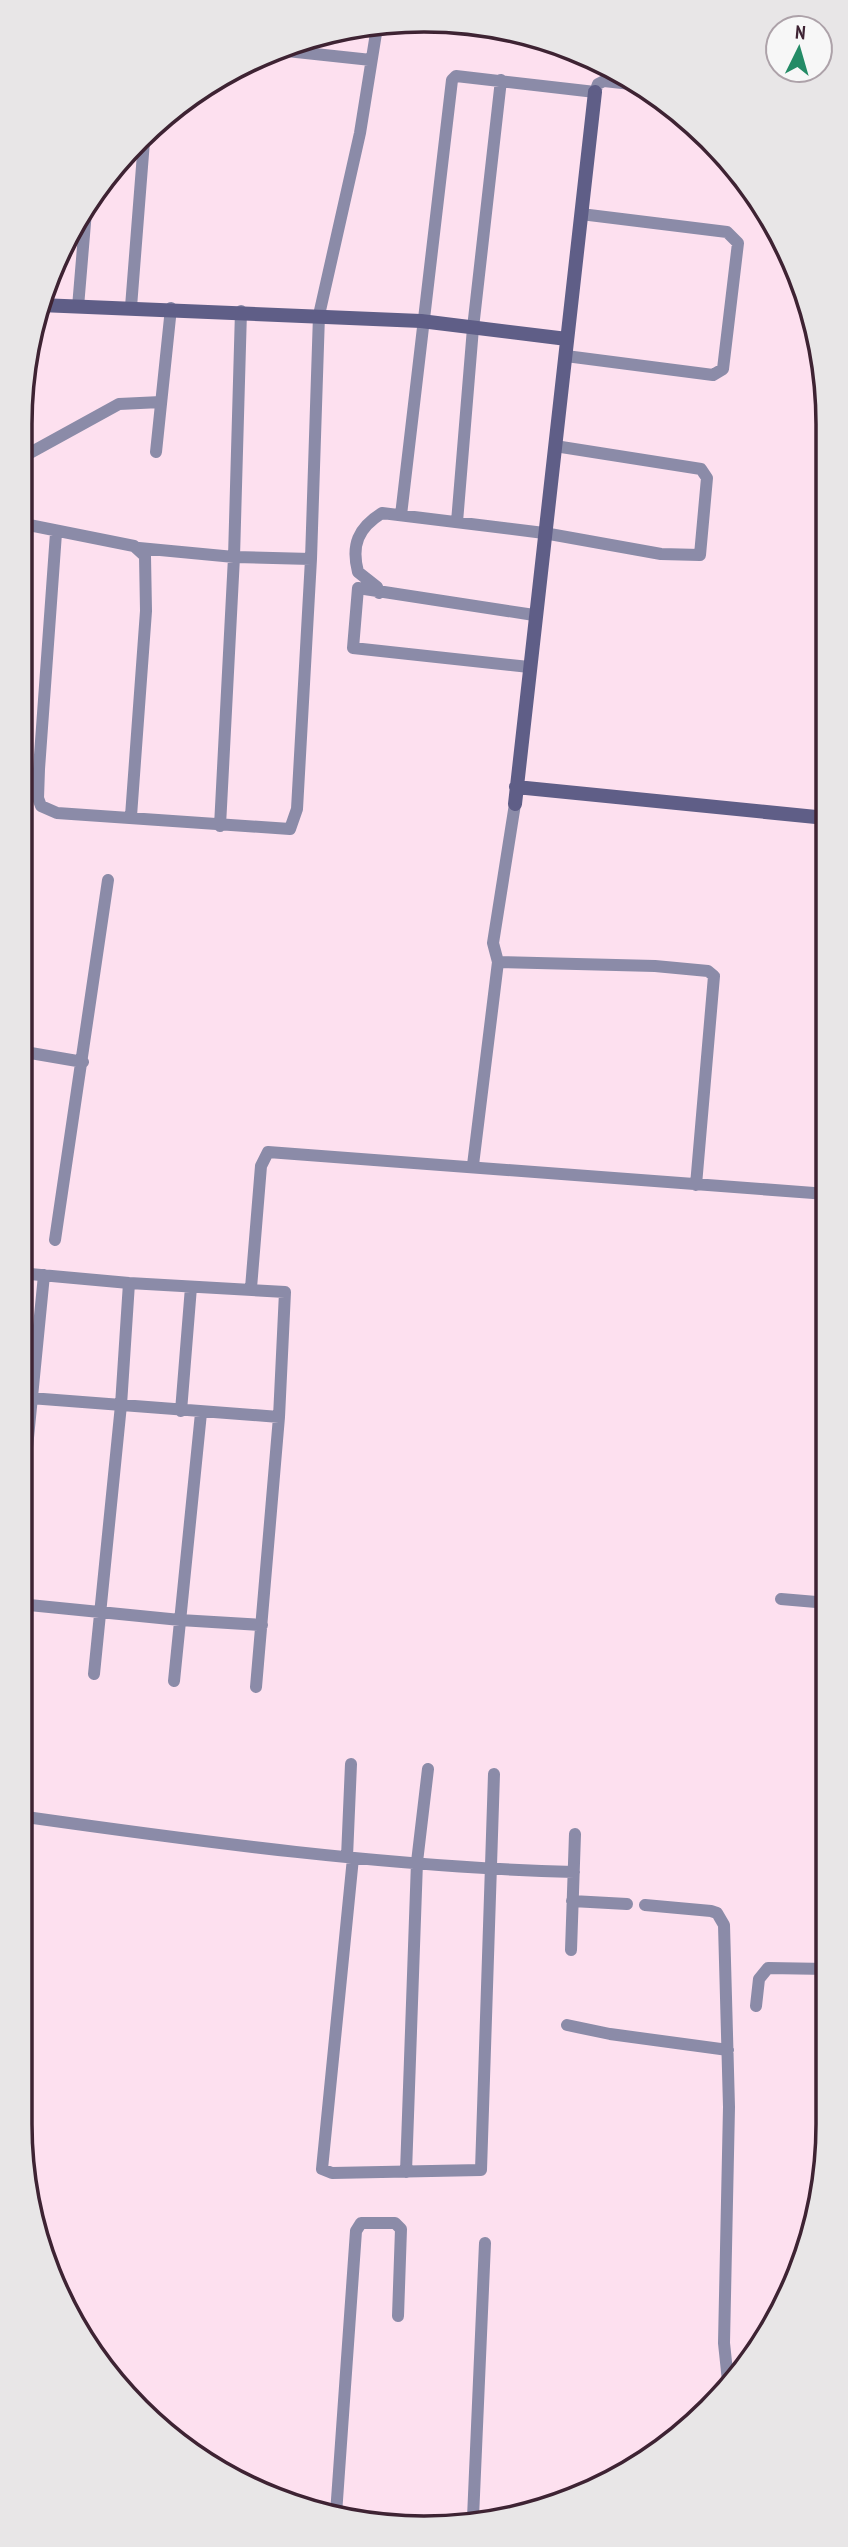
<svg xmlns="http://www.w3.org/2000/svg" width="848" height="2547" viewBox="0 0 848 2547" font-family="'PT Sans Narrow',sans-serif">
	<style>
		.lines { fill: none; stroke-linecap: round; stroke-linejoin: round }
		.street { stroke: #8b8ba8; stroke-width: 12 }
		.secondary { stroke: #5f5e87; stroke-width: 14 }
		.rim { fill: none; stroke: #3e2333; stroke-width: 3.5 }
	</style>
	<rect width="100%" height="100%" fill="#fde0ef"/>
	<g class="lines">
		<!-- street -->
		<path class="street" d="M 287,51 L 371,60
			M 78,307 L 86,211
			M 131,307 L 144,141
			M 566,356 L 713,375 L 723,369 L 738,243 L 727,232 L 581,214
			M 156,452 L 171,308
			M 19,459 L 119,404 L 161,402
			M 401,515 L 452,80 L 456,76 L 595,92 L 598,84 L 604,81 L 640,85
			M 457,522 L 473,328 L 501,80
			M 19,523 L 134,546 L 145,556 L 146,611 L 131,816
			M 56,533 L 39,769 L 38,798 L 41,806 L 57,813 L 290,829 L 297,809 L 311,559 L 319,315 L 360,133 L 377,27
			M 139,548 L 234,557 L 311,559
			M 379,593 L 377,587 L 358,572 C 351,545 358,528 382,513 L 544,533 L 661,554 L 700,555 L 707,478 L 701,469 L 555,446
			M 529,667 L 353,648 L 358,588 L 534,615
			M 220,826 L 234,557 L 241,311
			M 498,962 L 655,966 L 708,971 L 714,976 L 696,1185
			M 19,1051 L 83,1062
			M 473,1165 L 498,962 L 493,943 L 515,804
			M 55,1240 L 108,880
			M 19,1273 L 129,1283 L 285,1292 L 279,1417 L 256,1687
			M 251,1288 L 261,1166 L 268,1152 L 827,1194
			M 30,1398 L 279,1417
			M 181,1411 L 191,1287
			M 19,1529 L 44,1275
			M 781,1599 L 828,1603
			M 19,1604 L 180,1620 L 262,1625
			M 94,1674 L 121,1405 L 129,1283
			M 174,1681 L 201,1413
			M 19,1816 C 203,1842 388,1867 574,1872
			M 347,1857 L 351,1764
			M 353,1858 L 322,2169 L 332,2173 L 481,2170 L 494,1774
			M 572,1901 L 627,1904
			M 645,1905 L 711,1911 L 717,1913 L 724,1925 L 729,2107 L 724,2343 L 728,2381
			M 571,1950 L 575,1834
			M 756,2006 L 759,1979 L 768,1968 L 828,1969
			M 567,2025 L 610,2034 L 728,2050
			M 406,2172 L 417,1862 L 428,1769
			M 336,2514 L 356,2231 L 361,2223 L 395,2223 L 401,2229 L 398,2316
			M 473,2518 L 485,2243"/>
		<!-- secondary -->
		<path class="secondary" d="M 40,305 L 421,321 L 567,339
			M 516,787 L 826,818
			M 515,804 L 595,92"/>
	</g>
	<!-- crop -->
	<path d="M0 0H848V2547H0ZM424 32H424A392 392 0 0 1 816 424V2124A392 392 0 0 1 424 2516H424A392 392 0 0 1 32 2124V424A392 392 0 0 1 424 32Z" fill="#e8e6e7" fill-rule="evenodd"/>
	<path class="rim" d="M424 32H424A392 392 0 0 1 816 424V2124A392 392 0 0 1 424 2516H424A392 392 0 0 1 32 2124V424A392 392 0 0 1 424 32Z"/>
	<!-- north arrow -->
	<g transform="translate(799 49) rotate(5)"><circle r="33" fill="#f7f7f7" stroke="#ada2a9" stroke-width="2"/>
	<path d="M0-5L12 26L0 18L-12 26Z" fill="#248b66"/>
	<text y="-10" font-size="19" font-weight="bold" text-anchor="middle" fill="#3e2333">N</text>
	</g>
</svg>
